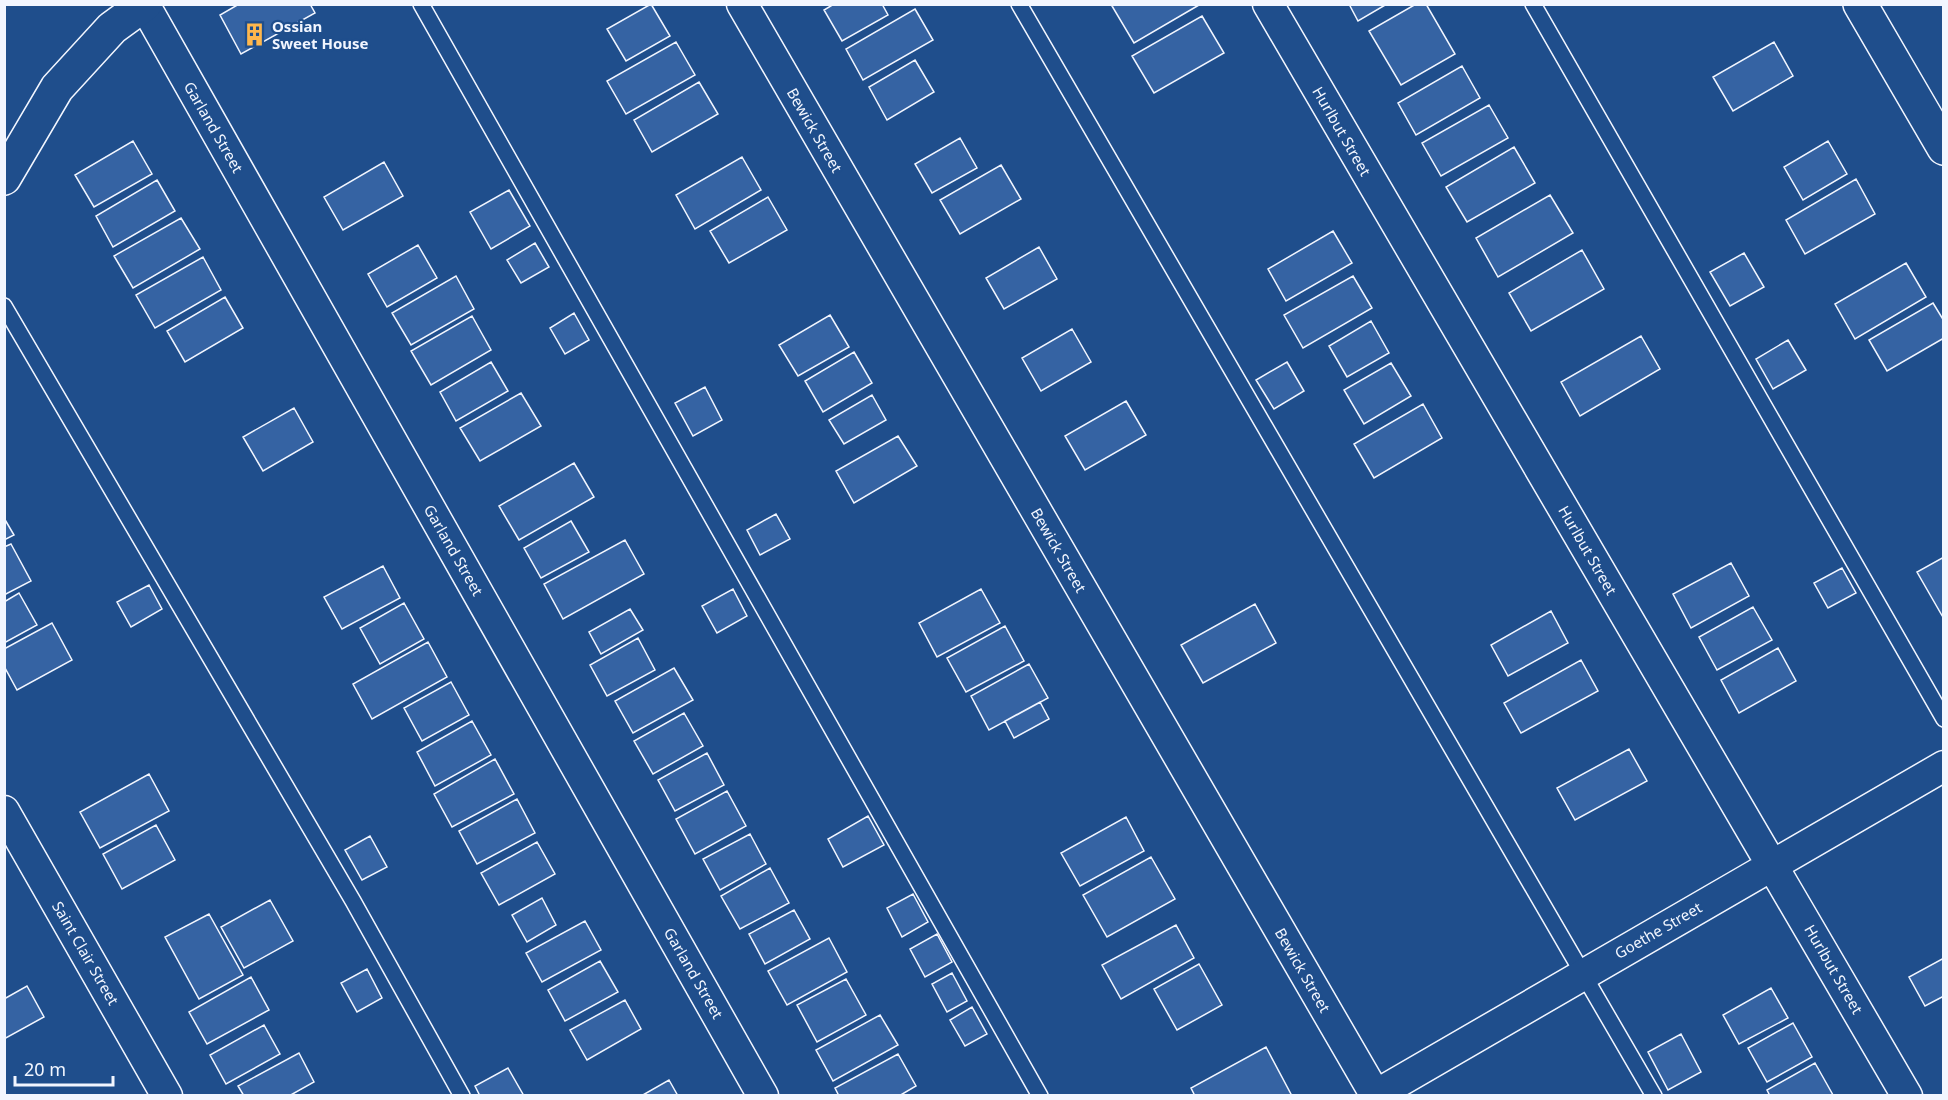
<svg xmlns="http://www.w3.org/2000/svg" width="1948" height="1100" viewBox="0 0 1948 1100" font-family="'Noto Sans',sans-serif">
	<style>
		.building { fill: #3563a3; stroke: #f2f6ff; stroke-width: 1.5 }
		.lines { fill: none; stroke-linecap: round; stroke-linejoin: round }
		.service-casing { stroke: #f2f6ff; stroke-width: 18 }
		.minor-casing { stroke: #f2f6ff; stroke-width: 33 }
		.tertiary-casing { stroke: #f2f6ff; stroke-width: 36 }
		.service { stroke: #1f4e8c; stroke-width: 15 }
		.minor { stroke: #1f4e8c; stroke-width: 30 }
		.tertiary { stroke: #1f4e8c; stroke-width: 33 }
		.labels { text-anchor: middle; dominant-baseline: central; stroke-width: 4.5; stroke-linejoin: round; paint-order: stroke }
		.poi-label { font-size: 15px; font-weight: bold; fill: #f2f6ff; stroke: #1f4e8c; text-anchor: start }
		.street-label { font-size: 15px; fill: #f2f6ff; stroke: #1f4e8c }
	</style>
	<rect width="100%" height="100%" fill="#1f4e8c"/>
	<!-- building -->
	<path class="building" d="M 239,4 L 310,4 L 315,13 L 241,54 L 220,15 Z
		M 651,4 L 670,36 L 626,61 L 607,29 Z
		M 834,4 L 882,4 L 888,15 L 842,41 L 824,10 Z
		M 1116,4 L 1198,4 L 1199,5 L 1134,43 L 1112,6 Z
		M 1349,4 L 1387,4 L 1358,21 Z
		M 1416,4 L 1426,4 L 1455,54 L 1401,85 L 1369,31 Z
		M 915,9 L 933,40 L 863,80 L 846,49 Z
		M 1202,16 L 1224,53 L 1154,93 L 1132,56 Z
		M 676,42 L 695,75 L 626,114 L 607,81 Z
		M 1774,42 L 1793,76 L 1733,111 L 1713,77 Z
		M 915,60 L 934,92 L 887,120 L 869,87 Z
		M 1462,66 L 1480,98 L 1416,135 L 1398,103 Z
		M 699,82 L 718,114 L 652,152 L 634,120 Z
		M 1489,105 L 1508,138 L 1441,176 L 1422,143 Z
		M 960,138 L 977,168 L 932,193 L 915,164 Z
		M 133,141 L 152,174 L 94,207 L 75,175 Z
		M 1828,141 L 1847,174 L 1803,200 L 1784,167 Z
		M 1514,147 L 1535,183 L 1467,222 L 1446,187 Z
		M 742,157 L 761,190 L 695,229 L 676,195 Z
		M 384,162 L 403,196 L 343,230 L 324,197 Z
		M 1001,165 L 1021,199 L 960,234 L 940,200 Z
		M 1856,179 L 1875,214 L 1805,254 L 1786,220 Z
		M 157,180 L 175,211 L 113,247 L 96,216 Z
		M 509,190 L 530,226 L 491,249 L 470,212 Z
		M 1550,195 L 1573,233 L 1498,277 L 1476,238 Z
		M 768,197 L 787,230 L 729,263 L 710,231 Z
		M 181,218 L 200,249 L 133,288 L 114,256 Z
		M 1333,231 L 1352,263 L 1286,301 L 1268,269 Z
		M 535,243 L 549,267 L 521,283 L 507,260 Z
		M 418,245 L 437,278 L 387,307 L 368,274 Z
		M 1039,247 L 1057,279 L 1004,309 L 986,278 Z
		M 1582,250 L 1604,289 L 1531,331 L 1509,293 Z
		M 1744,253 L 1764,287 L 1730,306 L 1710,272 Z
		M 203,257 L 221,290 L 155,328 L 136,295 Z
		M 1906,263 L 1926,297 L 1855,339 L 1835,304 Z
		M 456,276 L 474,309 L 411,345 L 392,313 Z
		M 1353,276 L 1372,308 L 1303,348 L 1284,315 Z
		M 225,297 L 243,328 L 185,362 L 167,331 Z
		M 1933,303 L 1944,321 L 1944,338 L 1887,371 L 1869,340 Z
		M 574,313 L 589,340 L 565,354 L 550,328 Z
		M 830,315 L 849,347 L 798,376 L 779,345 Z
		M 472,316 L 491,350 L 431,385 L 411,351 Z
		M 1371,321 L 1389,353 L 1347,377 L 1329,346 Z
		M 1072,329 L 1091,362 L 1041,391 L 1022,358 Z
		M 1641,336 L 1660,369 L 1580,416 L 1561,382 Z
		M 1788,340 L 1806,370 L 1773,389 L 1756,359 Z
		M 854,352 L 872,383 L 823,412 L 805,381 Z
		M 491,362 L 508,391 L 456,421 L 440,392 Z
		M 1287,362 L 1304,391 L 1274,409 L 1256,380 Z
		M 1391,363 L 1411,396 L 1364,424 L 1344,390 Z
		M 705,387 L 722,420 L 693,436 L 675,403 Z
		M 521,393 L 541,426 L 480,461 L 460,428 Z
		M 872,395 L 886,420 L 844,444 L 829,420 Z
		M 1126,401 L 1146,435 L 1085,470 L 1065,436 Z
		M 1423,404 L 1442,438 L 1374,478 L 1354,444 Z
		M 294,408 L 313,442 L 263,471 L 243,437 Z
		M 898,436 L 917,466 L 854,503 L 836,471 Z
		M 574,463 L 594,497 L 519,540 L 499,506 Z
		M 776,514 L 790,539 L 760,555 L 747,530 Z
		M 4,518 L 14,535 L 4,540 Z
		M 571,521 L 589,552 L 541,578 L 524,548 Z
		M 625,540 L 644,574 L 563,619 L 544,584 Z
		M 11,544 L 31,581 L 4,595 L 4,547 Z
		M 1944,557 L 1944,619 L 1917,572 Z
		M 1731,563 L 1749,596 L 1691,628 L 1673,594 Z
		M 383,566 L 400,598 L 342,629 L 324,597 Z
		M 1842,568 L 1856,593 L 1828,608 L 1814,583 Z
		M 149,585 L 162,609 L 131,627 L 117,602 Z
		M 733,589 L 747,616 L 717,633 L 702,606 Z
		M 981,589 L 1000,623 L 937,657 L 919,623 Z
		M 19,593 L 37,625 L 4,643 L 4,602 Z
		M 404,603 L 424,639 L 380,664 L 360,628 Z
		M 1255,604 L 1276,643 L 1203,683 L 1181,645 Z
		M 1753,607 L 1772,640 L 1717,670 L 1699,637 Z
		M 630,609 L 643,630 L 601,654 L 589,632 Z
		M 1551,611 L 1568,643 L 1508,676 L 1491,645 Z
		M 52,623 L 72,660 L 17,690 L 4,666 L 4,649 Z
		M 1005,626 L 1024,661 L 966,692 L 947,658 Z
		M 638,638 L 655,670 L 607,696 L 590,665 Z
		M 428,642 L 447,677 L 372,719 L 353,684 Z
		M 1778,648 L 1796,681 L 1739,713 L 1721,680 Z
		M 1581,660 L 1598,691 L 1521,733 L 1504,703 Z
		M 1029,664 L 1048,698 L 989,730 L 971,696 Z
		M 674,668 L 693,700 L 633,733 L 615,701 Z
		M 451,682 L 469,715 L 422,741 L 404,708 Z
		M 1040,702 L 1049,719 L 1014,738 L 1005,721 Z
		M 684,713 L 703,746 L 653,774 L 634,741 Z
		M 472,721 L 491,755 L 435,786 L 417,752 Z
		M 1629,749 L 1647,781 L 1575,820 L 1557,788 Z
		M 707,753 L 724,785 L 675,811 L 658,780 Z
		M 495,759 L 514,794 L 452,827 L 434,794 Z
		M 149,774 L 169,811 L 100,848 L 80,812 Z
		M 727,791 L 746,826 L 695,854 L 676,819 Z
		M 517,799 L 535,833 L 477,864 L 459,831 Z
		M 868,816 L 884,845 L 843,867 L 828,839 Z
		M 1126,817 L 1144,851 L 1080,886 L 1061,853 Z
		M 156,825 L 175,860 L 122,889 L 103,854 Z
		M 750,834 L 766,864 L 720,890 L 703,859 Z
		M 370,836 L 387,867 L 362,880 L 345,850 Z
		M 537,842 L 555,874 L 499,905 L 481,873 Z
		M 1151,857 L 1175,899 L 1107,937 L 1083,895 Z
		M 770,868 L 789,903 L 740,929 L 721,896 Z
		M 913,894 L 928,922 L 902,937 L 887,908 Z
		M 542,898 L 556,925 L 527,942 L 512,915 Z
		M 270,900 L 293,941 L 244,968 L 221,927 Z
		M 794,910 L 810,939 L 765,964 L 749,934 Z
		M 209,914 L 243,975 L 199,999 L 165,937 Z
		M 585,921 L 601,950 L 542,982 L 526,953 Z
		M 1176,925 L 1194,958 L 1121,999 L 1102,965 Z
		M 937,934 L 952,962 L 925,977 L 910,949 Z
		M 829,938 L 847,972 L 787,1005 L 768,971 Z
		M 1944,958 L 1944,996 L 1925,1006 L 1909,977 Z
		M 600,961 L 618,992 L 565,1021 L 548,990 Z
		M 1199,964 L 1222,1005 L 1177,1030 L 1154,989 Z
		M 367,969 L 382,998 L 357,1012 L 341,983 Z
		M 952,973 L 967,1001 L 947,1012 L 932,984 Z
		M 251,977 L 269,1010 L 207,1044 L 189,1012 Z
		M 846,979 L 866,1015 L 817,1042 L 797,1005 Z
		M 27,986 L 44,1017 L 4,1039 L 4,999 Z
		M 1771,988 L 1788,1018 L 1739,1044 L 1723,1015 Z
		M 625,1000 L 641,1029 L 587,1060 L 570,1030 Z
		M 972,1007 L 987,1034 L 965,1046 L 950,1020 Z
		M 880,1015 L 898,1045 L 833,1081 L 816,1050 Z
		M 1793,1023 L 1812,1057 L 1767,1082 L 1748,1048 Z
		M 264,1025 L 280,1054 L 226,1084 L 210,1055 Z
		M 1681,1034 L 1701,1072 L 1668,1090 L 1648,1052 Z
		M 1266,1047 L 1292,1096 L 1195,1096 L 1191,1088 Z
		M 299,1053 L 314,1082 L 289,1096 L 244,1096 L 238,1086 Z
		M 898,1054 L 916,1086 L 899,1096 L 839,1096 L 835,1088 Z
		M 1815,1063 L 1833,1095 L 1770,1096 L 1767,1090 Z
		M 508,1068 L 524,1096 L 480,1096 L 475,1086 Z
		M 669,1080 L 678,1096 L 641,1096 Z"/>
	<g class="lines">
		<defs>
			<path id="service" d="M 421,4 L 1040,1096
				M 1019,4 L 1654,1096
				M 1533,4 L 1944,719
				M 4,306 L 353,901 L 462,1096"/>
			<path id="minor" d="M 144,4 L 763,1096
				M 742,4 L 1376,1096
				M 1268,4 L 1907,1096
				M 4,811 L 167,1096
				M 1374,1096 L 1944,766"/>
			<path id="tertiary" d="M 1860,4 L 1944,148
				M 4,178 L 57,88 L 112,28 L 145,4"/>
		</defs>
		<!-- service casing -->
		<use href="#service" class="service-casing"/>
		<!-- minor casing -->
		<use href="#minor" class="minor-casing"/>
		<!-- tertiary casing -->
		<use href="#tertiary" class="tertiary-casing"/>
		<!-- service -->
		<use href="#service" class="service"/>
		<!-- minor -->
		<use href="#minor" class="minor"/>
		<!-- tertiary -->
		<use href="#tertiary" class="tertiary"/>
	</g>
	<!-- icons -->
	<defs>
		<symbol id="building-bare" viewBox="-9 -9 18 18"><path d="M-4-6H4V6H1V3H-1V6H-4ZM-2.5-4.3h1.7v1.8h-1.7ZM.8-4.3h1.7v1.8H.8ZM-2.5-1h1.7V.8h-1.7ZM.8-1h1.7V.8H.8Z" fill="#ffb74d" stroke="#1f4e8c" stroke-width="2.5" paint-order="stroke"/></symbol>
	</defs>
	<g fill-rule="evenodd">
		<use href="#building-bare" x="238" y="18" width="33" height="33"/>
	</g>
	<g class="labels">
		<!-- poi labels -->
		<g class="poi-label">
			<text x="272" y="26">Ossian<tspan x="272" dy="17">Sweet House</tspan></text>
		</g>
		<!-- street labels -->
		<g class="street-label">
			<text transform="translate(214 127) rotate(60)">Garland Street</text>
			<text transform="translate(815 130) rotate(60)">Bewick Street</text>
			<text transform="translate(1342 131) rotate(60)">Hurlbut Street</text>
			<text transform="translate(454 550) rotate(60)">Garland Street</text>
			<text transform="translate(1059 550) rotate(60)">Bewick Street</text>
			<text transform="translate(1588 550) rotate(60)">Hurlbut Street</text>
			<text transform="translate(1658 930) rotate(-30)">Goethe Street</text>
			<text transform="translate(86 953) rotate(60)">Saint Clair Street</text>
			<text transform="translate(1834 969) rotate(60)">Hurlbut Street</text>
			<text transform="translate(1303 970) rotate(60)">Bewick Street</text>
			<text transform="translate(694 973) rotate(60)">Garland Street</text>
		</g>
	</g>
	<!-- border -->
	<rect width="1948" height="1100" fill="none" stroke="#f2f6ff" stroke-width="12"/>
	<!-- scale -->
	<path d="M15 1076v9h98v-9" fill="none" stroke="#f2f6ff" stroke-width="3"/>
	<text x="24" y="1076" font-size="18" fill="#f2f6ff" stroke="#1f4e8c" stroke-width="4.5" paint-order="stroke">20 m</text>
</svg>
